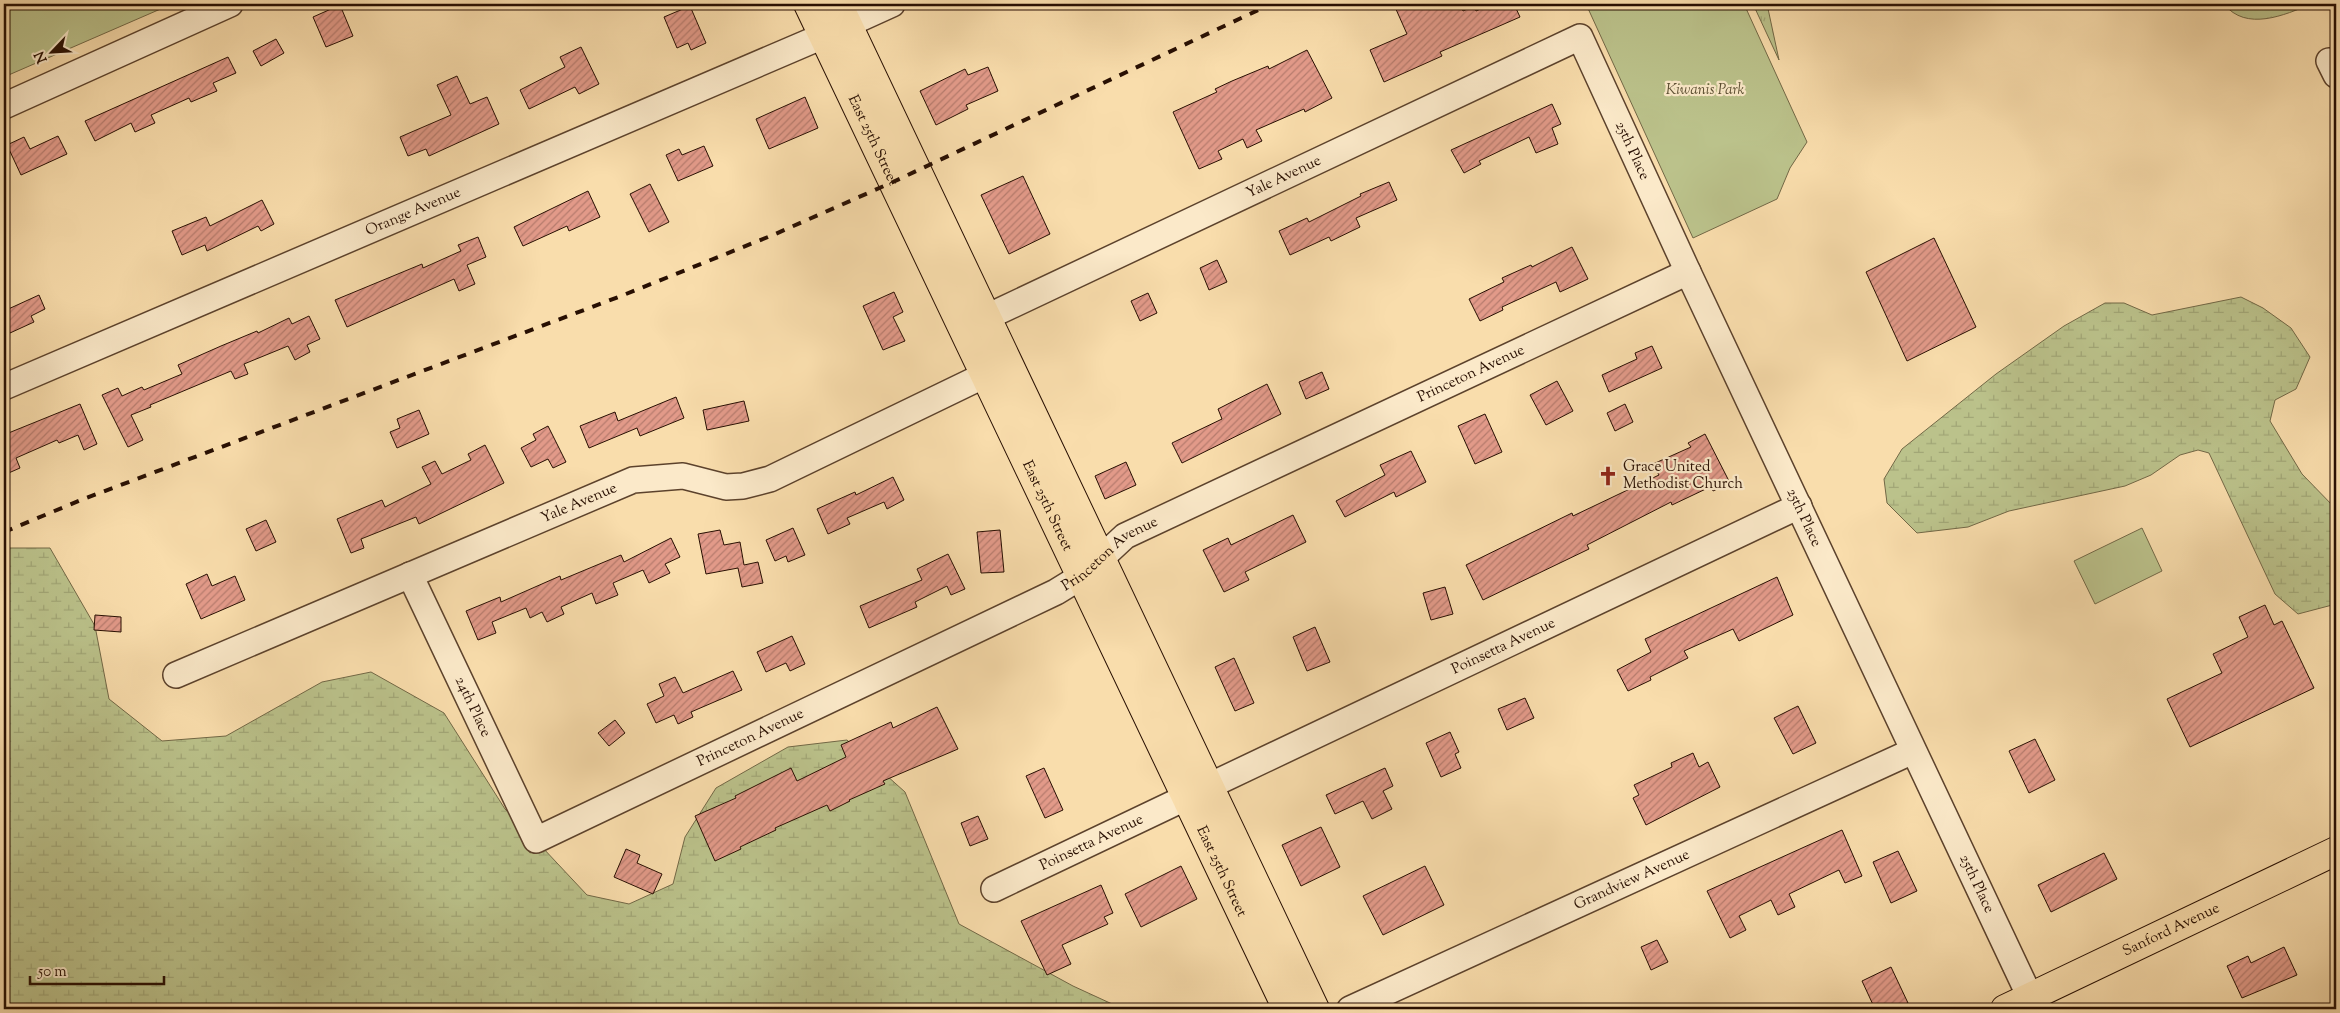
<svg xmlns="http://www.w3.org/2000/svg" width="2340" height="1013" viewBox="0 0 2340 1013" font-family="'Sorts Mill Goudy',serif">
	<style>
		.grass { fill: url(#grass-tufts); stroke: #726846 }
		.wetland { fill: url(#wetland-marsh); stroke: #726846 }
		.park { fill: #bbc28b; stroke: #726846 }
		.building { fill: url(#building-hatch); stroke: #280f02 }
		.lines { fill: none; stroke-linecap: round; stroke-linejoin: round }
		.minor-casing { stroke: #5c422c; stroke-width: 28 }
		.major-casing { stroke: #280f02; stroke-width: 30 }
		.minor { stroke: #fbe9c9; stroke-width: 25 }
		.major { stroke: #f9ddac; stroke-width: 28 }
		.rail { stroke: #280f02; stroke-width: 4; stroke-dasharray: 9 9; stroke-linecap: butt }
		.labels { text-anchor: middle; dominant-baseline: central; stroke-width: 4.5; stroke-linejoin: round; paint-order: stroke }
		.park-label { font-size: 15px; font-style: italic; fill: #5b4e32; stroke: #fbe9c9 }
		.street-label { font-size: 15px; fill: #280f02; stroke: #fbe9c9 }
		.poi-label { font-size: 15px; fill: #280f02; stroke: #fbe9c9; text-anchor: start }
	</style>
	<defs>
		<pattern id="grass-tufts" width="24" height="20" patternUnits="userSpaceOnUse" patternTransform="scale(1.25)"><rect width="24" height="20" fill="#bbc28b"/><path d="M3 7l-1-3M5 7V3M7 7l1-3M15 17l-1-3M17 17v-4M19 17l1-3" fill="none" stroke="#a1a676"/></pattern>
		<pattern id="wetland-marsh" width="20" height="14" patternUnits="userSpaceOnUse" patternTransform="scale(1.25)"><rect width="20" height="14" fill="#bbc28b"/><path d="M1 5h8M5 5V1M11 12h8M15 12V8" fill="none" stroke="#a1a676"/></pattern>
		<pattern id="building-hatch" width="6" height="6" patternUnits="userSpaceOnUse" patternTransform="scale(1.25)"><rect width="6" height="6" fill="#e29a89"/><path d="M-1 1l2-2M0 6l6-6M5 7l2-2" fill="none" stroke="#b77c6e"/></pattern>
	</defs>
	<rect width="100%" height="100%" fill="#f9ddac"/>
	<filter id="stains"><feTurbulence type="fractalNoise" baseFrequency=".004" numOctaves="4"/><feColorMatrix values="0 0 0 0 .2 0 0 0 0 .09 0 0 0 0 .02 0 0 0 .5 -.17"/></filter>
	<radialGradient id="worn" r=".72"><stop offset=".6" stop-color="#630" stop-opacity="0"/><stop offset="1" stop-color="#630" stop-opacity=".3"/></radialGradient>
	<!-- grass -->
	<path class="grass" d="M 1753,4 L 1767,4 L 1779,60 Z
		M 2224,4 L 2311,4 C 2285,15 2246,32 2224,4 Z"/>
	<!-- wetland -->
	<path class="wetland" d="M 2241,297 L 2263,308 L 2291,328 L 2310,357 L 2296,389 L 2275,400 L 2270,421 L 2302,474 L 2336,509 L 2336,604 L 2298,614 L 2275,594 L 2209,453 L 2198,450 L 2180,455 L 2151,475 L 2125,486 L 2009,511 L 1968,527 L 1917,533 L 1887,503 L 1884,479 L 1902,449 L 1996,374 L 2064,326 L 2105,303 L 2124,303 L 2152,315 Z
		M 4,548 L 50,548 L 95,626 L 109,699 L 162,741 L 226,736 L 322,682 L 371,672 L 444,713 L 505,809 L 513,817 L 530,853 L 542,847 L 587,895 L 629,904 L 673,884 L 685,837 L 716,788 L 788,747 L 847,740 L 905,792 L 959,924 L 1073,986 L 1123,1009 L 4,1009 Z"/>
	<!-- park -->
	<path class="park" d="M 4,4 L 172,4 L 4,77 Z
		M 1586,4 L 1744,4 L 1807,142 L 1790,168 L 1777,199 L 1693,238 Z
		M 2142,528 L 2162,571 L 2095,604 L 2074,561 Z"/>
	<!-- building -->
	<path class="building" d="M 1402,4 L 1460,4 L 1463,11 L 1474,6 L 1476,11 L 1492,4 L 1514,4 L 1520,17 L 1440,52 L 1442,56 L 1384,82 L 1370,50 L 1407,34 L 1395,7 Z
		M 340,5 L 353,36 L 326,47 L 313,17 Z
		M 690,6 L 706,43 L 691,50 L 688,43 L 677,48 L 664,17 Z
		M 276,39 L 284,53 L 261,66 L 253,51 Z
		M 581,47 L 599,84 L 579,94 L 575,87 L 529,109 L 520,90 L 565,67 L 560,57 Z
		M 1307,50 L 1332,98 L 1305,112 L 1304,109 L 1256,130 L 1262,141 L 1247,148 L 1243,139 L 1218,151 L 1222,159 L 1199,169 L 1173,112 L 1217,92 L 1215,89 L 1232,81 L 1268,66 L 1269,69 Z
		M 228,57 L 236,73 L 213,83 L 217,91 L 191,102 L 189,98 L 151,115 L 155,123 L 135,132 L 131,123 L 95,141 L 85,121 Z
		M 988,67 L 998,91 L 966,105 L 968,109 L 936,125 L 920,91 L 965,69 L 968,75 Z
		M 457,76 L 470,104 L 487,97 L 499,124 L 429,156 L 426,149 L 408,156 L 400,137 L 451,115 L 437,85 Z
		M 805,97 L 818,128 L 769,149 L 756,119 Z
		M 1552,104 L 1561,124 L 1552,128 L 1558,144 L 1536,153 L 1529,137 L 1479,161 L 1481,164 L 1464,173 L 1451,150 Z
		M 58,136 L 67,154 L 21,175 L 7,145 L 24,137 L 30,149 Z
		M 704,146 L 713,166 L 678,181 L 666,155 L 679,149 L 682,155 Z
		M 1023,176 L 1050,234 L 1009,254 L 981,195 Z
		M 1389,182 L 1397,200 L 1356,218 L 1360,227 L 1331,241 L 1329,237 L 1290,255 L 1279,231 L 1307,218 L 1309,222 L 1361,196 L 1360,194 Z
		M 650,184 L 669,222 L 649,232 L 630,194 Z
		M 588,191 L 600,217 L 569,231 L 567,226 L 523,246 L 514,227 Z
		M 262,200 L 274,224 L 261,231 L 258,226 L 207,251 L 205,245 L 182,255 L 172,231 L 206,217 L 210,226 Z
		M 478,237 L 486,257 L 467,265 L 475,284 L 459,291 L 454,279 L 347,327 L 335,300 L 422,264 L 423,268 L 461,251 L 458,245 Z
		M 1934,238 L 1976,327 L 1907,361 L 1866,272 Z
		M 1572,247 L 1588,279 L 1560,292 L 1556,282 L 1502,307 L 1503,310 L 1480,321 L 1469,299 L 1504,282 L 1502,278 L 1531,265 L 1532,267 Z
		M 1217,260 L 1227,282 L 1209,290 L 1200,268 Z
		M 894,292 L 903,312 L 893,317 L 905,341 L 883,350 L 863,306 Z
		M 1148,293 L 1157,313 L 1140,321 L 1131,301 Z
		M 39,295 L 45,309 L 31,316 L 34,322 L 10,333 L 4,320 L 4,311 Z
		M 309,316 L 320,339 L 307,345 L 310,352 L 295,360 L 288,346 L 244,364 L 248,374 L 235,379 L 231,371 L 150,405 L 151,407 L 131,415 L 143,440 L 128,447 L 102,395 L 118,388 L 122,396 L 142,387 L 144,390 L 182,374 L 178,365 L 221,346 L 257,331 L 258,333 L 289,318 L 292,324 Z
		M 1652,346 L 1662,368 L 1609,392 L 1602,375 L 1637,359 L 1635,353 Z
		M 1322,372 L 1329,389 L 1306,399 L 1299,382 Z
		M 1557,381 L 1573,411 L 1546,425 L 1530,395 Z
		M 1267,384 L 1281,414 L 1182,463 L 1172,443 L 1222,419 L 1218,409 Z
		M 676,397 L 684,418 L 640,436 L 637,428 L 589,448 L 580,426 L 615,412 L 618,421 Z
		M 744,401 L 749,421 L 707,430 L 703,410 Z
		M 80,404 L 97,444 L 84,450 L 78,435 L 59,443 L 57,440 L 16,458 L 20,468 L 4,475 L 4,429 L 6,434 Z
		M 1625,404 L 1633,422 L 1615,431 L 1607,413 Z
		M 419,410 L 429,434 L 397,448 L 390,432 L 400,428 L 397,419 Z
		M 1485,414 L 1502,452 L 1475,464 L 1458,426 Z
		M 548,426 L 566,462 L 553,468 L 548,459 L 531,467 L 521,448 L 536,440 L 533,434 Z
		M 1705,434 L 1730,483 L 1713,491 L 1710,487 L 1672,505 L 1671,502 L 1587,545 L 1589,549 L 1483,600 L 1466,565 L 1572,513 L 1573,516 L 1659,475 L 1653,464 L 1691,447 L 1688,443 Z
		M 485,445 L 504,483 L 419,524 L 416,517 L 361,539 L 364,548 L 351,553 L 337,519 L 382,500 L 385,507 L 431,484 L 422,467 L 435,461 L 442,474 L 471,460 L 468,454 Z
		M 1411,451 L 1426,482 L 1396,497 L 1394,492 L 1345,517 L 1336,501 L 1385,475 L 1380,465 Z
		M 1126,462 L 1136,485 L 1105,499 L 1095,476 Z
		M 893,477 L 904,500 L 887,509 L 884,502 L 847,518 L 850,524 L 828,534 L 817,509 L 855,492 L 856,495 Z
		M 1293,515 L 1306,542 L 1245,572 L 1249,580 L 1224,592 L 1203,550 L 1228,538 L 1231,545 Z
		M 266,520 L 276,542 L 256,551 L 246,529 Z
		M 793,528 L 805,555 L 788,562 L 786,556 L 775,561 L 766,540 Z
		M 720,530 L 724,545 L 740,542 L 744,565 L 758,562 L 763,583 L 742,587 L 738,568 L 706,574 L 698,534 Z
		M 1000,530 L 1004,572 L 981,573 L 977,532 Z
		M 671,538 L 680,557 L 665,564 L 670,573 L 649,583 L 643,570 L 613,583 L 618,595 L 596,604 L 592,593 L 561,607 L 564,614 L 547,622 L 542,612 L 530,618 L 526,608 L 492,622 L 496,633 L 478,640 L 466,611 L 500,597 L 501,602 L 560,576 L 561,580 L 621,555 L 624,562 Z
		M 948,554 L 965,589 L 951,595 L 947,586 L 915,602 L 917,607 L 869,628 L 860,606 L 922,580 L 917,569 Z
		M 207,574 L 212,586 L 235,576 L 245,600 L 201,619 L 186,584 Z
		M 1777,577 L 1793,615 L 1739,641 L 1733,629 L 1684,651 L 1688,658 L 1650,677 L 1651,680 L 1628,691 L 1617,670 L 1651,652 L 1645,639 Z
		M 1445,587 L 1453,614 L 1431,620 L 1423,593 Z
		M 2265,605 L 2274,625 L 2282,621 L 2314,688 L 2190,747 L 2167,699 L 2222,673 L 2213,654 L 2248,637 L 2239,617 Z
		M 95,615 L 121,617 L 121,632 L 94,630 Z
		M 1315,627 L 1330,662 L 1307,671 L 1293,637 Z
		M 792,636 L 805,664 L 790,671 L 786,663 L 766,672 L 757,652 Z
		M 1234,658 L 1254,703 L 1235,711 L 1215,667 Z
		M 733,671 L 742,690 L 691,712 L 693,717 L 678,724 L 674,715 L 656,723 L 647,704 L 664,696 L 659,684 L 675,677 L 683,693 Z
		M 1525,698 L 1534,718 L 1507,730 L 1498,709 Z
		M 1798,706 L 1816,743 L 1793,754 L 1774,718 Z
		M 937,707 L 958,749 L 883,781 L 885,784 L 849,800 L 850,801 L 830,811 L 827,805 L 775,828 L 776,830 L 740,847 L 741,849 L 715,861 L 695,816 L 736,798 L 735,796 L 791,768 L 797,781 L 846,757 L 841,745 L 891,722 L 893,728 Z
		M 615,720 L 625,733 L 609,746 L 598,733 Z
		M 1450,732 L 1459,752 L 1455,754 L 1461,768 L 1441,777 L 1426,743 Z
		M 2035,739 L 2055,780 L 2029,793 L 2009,751 Z
		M 1693,753 L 1699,767 L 1708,762 L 1720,787 L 1646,825 L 1633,798 L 1639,795 L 1634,785 L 1672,767 L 1671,763 Z
		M 1044,768 L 1063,810 L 1045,818 L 1026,776 Z
		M 1385,768 L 1393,786 L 1383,791 L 1392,809 L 1372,819 L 1363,801 L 1335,814 L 1326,795 Z
		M 978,816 L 988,839 L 970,846 L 961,823 Z
		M 1321,827 L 1340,867 L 1301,886 L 1282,845 Z
		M 1842,830 L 1862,876 L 1845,883 L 1839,870 L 1789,894 L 1795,907 L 1778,915 L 1771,900 L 1739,916 L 1746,930 L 1730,938 L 1707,891 Z
		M 626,849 L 640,855 L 637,863 L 662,874 L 653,894 L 614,877 Z
		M 1898,851 L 1917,891 L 1891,903 L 1873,862 Z
		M 2104,853 L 2117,879 L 2051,912 L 2038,885 Z
		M 1181,866 L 1197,899 L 1141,927 L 1125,894 Z
		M 1425,866 L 1444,905 L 1383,935 L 1363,896 Z
		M 1101,885 L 1113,913 L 1104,917 L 1108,924 L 1062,945 L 1071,964 L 1047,975 L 1021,921 Z
		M 1657,940 L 1668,962 L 1651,970 L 1641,947 Z
		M 2284,947 L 2297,975 L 2242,998 L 2227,966 L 2248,956 L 2251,963 Z
		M 1891,967 L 1908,1003 L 1895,1009 L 1875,1009 L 1862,981 Z"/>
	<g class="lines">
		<defs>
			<g id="minor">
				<path d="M 848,24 L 892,4"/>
				<path d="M 2329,61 L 2336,75"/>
				<path d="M 4,106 L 230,4"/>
				<path id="s1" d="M 987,317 L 1580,37 L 1688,272 L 2030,997"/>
				<path id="s2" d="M 4,387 L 823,36"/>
				<path id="s3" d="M 410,575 L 536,840 L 1056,592 L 1082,576 L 1125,536 L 1688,272"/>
				<path id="s4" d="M 176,675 L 633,480 L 683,476 L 726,487 L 743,486 L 770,479 L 985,375"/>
				<path id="s5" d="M 1209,786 L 1799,506"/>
				<path id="s6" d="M 994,889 L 1187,797"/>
				<path id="s7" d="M 1350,1009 L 1913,751"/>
			</g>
			<g id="major">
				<path id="s8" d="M 808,4 L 1287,1009"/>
				<path d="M 838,4 L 1315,1009"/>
				<path id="s9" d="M 2005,1009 L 2336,851"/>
			</g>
		</defs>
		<!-- minor casing -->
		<use href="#minor" class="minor-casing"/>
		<!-- major casing -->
		<use href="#major" class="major-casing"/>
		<!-- minor -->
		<use href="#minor" class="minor"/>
		<!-- major -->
		<use href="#major" class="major"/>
		<!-- rail -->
		<path class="rail" d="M 4,532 L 81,500 L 621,296 L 773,235 L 893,182 L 1271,4"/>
	</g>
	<!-- icons -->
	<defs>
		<symbol id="church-bare" viewBox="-9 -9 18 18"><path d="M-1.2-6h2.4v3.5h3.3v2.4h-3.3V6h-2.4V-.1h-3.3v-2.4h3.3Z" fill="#8f2418" stroke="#fbe9c9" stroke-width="2.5" paint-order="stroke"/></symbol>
	</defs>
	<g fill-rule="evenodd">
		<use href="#church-bare" x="1594" y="462" width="28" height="28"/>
	</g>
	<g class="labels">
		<!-- park labels -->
		<g class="park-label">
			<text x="1705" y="90">Kiwanis Park</text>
		</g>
		<!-- street labels -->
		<g class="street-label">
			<text stroke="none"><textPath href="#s8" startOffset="151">East 25th Street</textPath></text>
			<text stroke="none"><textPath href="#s1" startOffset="781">25th Place</textPath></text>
			<text stroke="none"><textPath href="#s1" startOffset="328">Yale Avenue</textPath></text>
			<text stroke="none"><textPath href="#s2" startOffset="445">Orange Avenue</textPath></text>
			<text stroke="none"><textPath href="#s3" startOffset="1341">Princeton Avenue</textPath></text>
			<text stroke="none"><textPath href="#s4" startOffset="438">Yale Avenue</textPath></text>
			<text stroke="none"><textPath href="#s8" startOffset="556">East 25th Street</textPath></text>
			<text stroke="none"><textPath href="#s1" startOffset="1186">25th Place</textPath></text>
			<text stroke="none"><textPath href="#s3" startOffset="936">Princeton Avenue</textPath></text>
			<text stroke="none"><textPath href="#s5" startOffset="326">Poinsetta Avenue</textPath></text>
			<text stroke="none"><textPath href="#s3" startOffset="146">24th Place</textPath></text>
			<text stroke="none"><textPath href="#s3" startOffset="531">Princeton Avenue</textPath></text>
			<text stroke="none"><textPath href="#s6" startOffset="108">Poinsetta Avenue</textPath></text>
			<text stroke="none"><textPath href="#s8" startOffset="961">East 25th Street</textPath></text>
			<text stroke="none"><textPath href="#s7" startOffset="310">Grandview Avenue</textPath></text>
			<text stroke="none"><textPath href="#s1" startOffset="1591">25th Place</textPath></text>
			<text stroke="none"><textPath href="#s9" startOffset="184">Sanford Avenue</textPath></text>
		</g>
		<!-- poi labels -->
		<g class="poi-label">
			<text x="1623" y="467">Grace United<tspan x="1623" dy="17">Methodist Church</tspan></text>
		</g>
	</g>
	<!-- margin -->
	<rect width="2340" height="1013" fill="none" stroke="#f9ddac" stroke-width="20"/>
	<rect x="5" y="5" width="2330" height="1003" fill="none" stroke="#280f02" stroke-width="2.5"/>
	<rect x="10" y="10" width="2320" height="993" fill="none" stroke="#280f02"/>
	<!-- north arrow -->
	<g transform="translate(52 52) rotate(245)" stroke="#fbe9c9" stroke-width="4" paint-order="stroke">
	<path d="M0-4L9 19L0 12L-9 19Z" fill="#280f02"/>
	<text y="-8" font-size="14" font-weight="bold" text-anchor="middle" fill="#280f02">N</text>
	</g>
	<!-- scale -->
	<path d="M30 976v8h134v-8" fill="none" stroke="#280f02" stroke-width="2.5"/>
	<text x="38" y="976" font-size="15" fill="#280f02" stroke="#fbe9c9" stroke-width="4" paint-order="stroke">50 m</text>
	<rect width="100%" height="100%" filter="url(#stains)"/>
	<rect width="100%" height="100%" fill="url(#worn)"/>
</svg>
